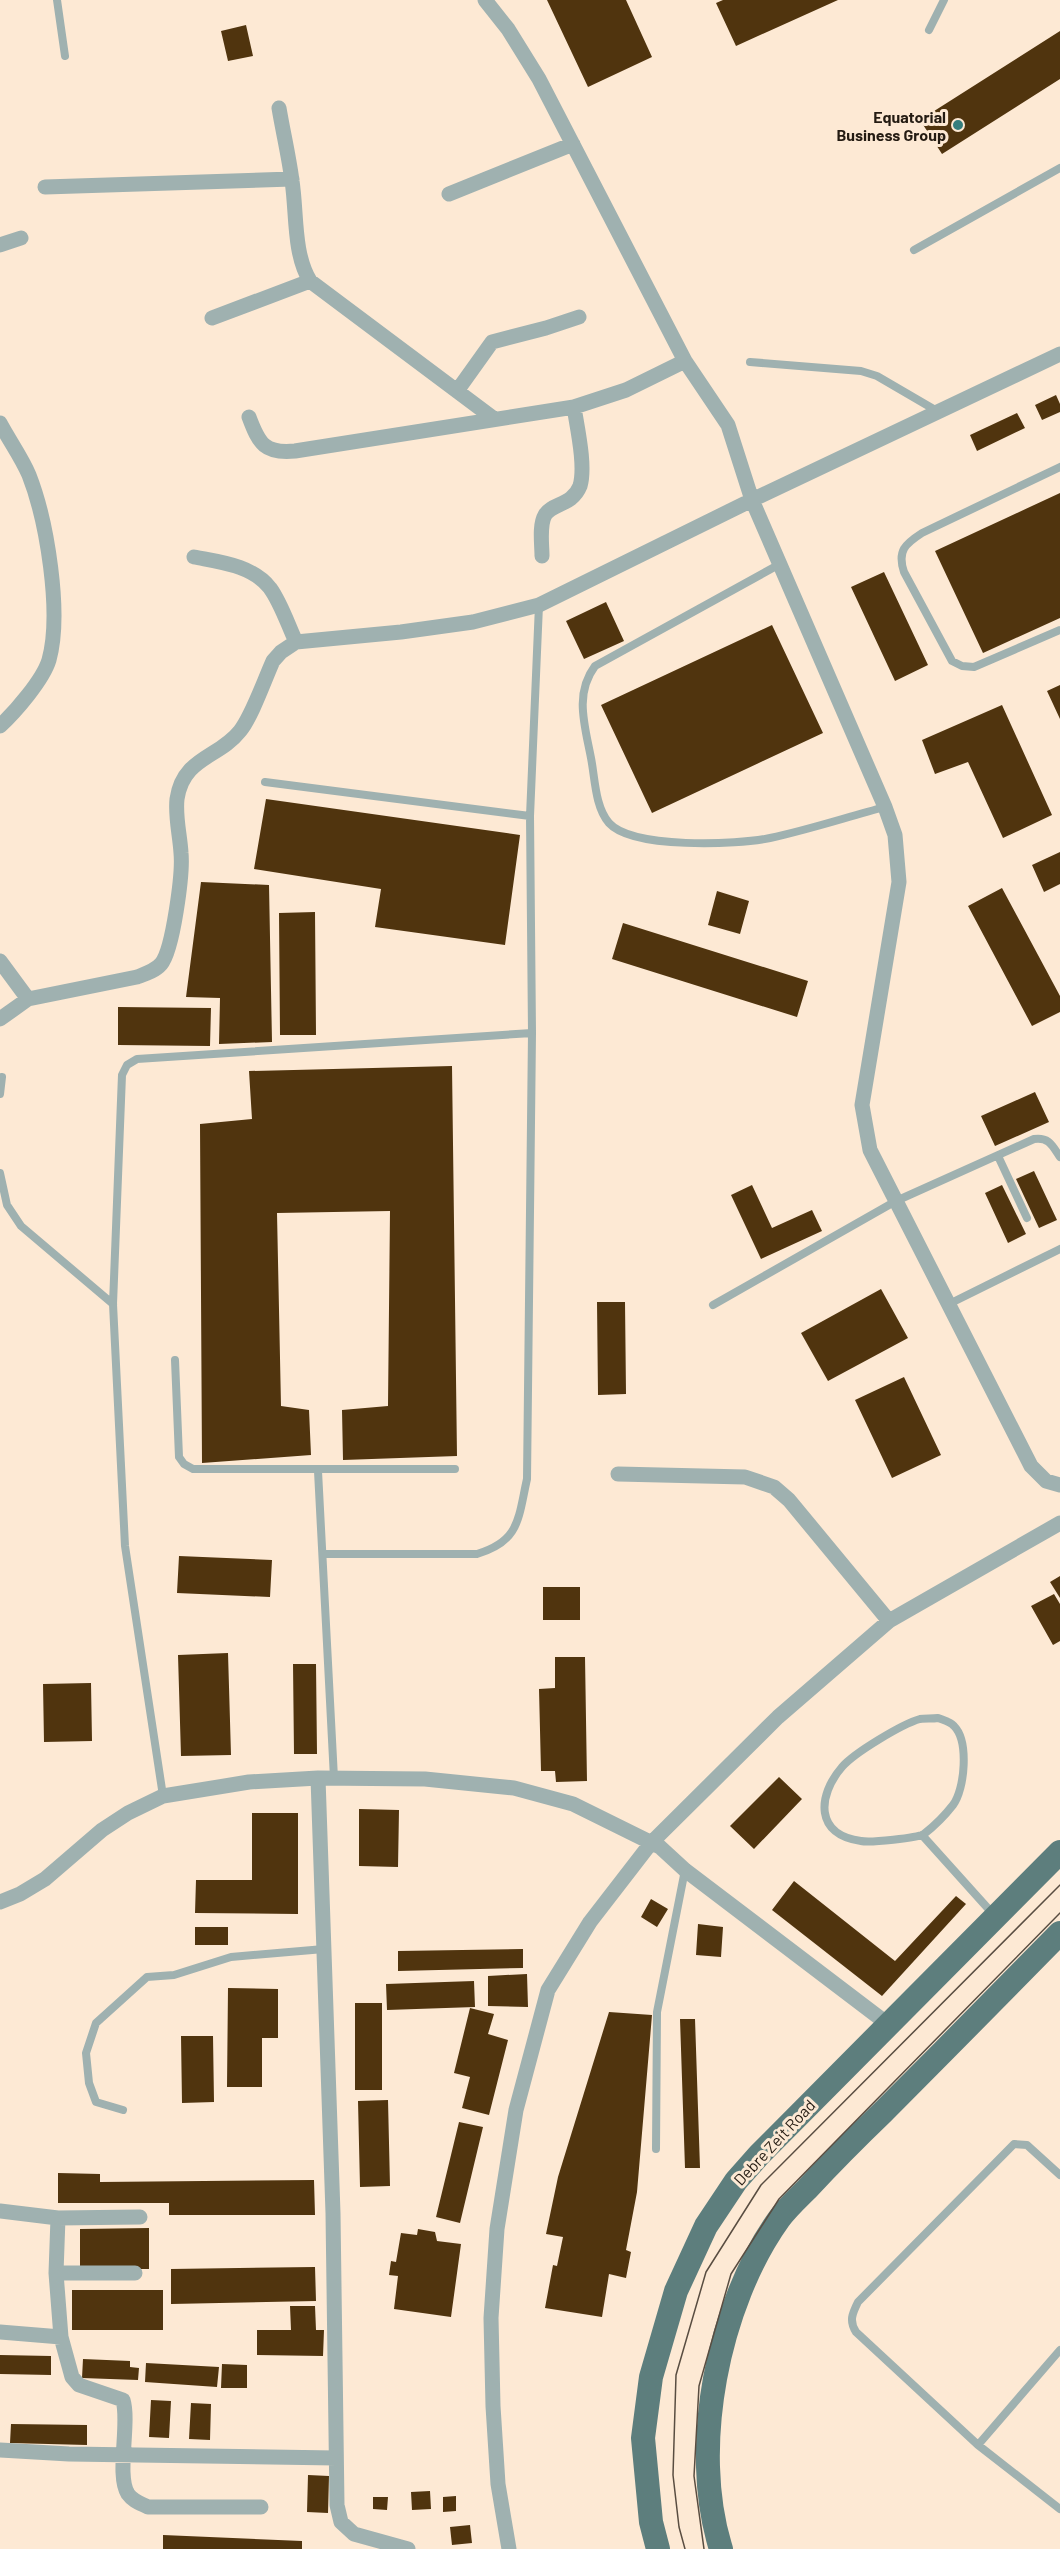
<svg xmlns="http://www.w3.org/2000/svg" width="1060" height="2549" viewBox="0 0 1060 2549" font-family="Barlow,sans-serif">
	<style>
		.building { fill: #50340e }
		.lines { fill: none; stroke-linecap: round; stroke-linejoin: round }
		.lane { stroke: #9fb1b0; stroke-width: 8 }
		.street { stroke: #9fb1b0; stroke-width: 15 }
		.primary { stroke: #5d7e7d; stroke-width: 24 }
		.tram { stroke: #594d41; stroke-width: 1.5 }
		.poi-dot { fill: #357e7d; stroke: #fde9d4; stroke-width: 2 }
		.labels { text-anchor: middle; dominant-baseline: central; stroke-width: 6; stroke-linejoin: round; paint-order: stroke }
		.poi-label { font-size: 16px; font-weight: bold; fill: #241b12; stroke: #fde9d4; text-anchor: end }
		.street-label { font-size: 16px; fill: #241b12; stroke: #fde9d4 }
	</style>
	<rect width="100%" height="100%" fill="#fde9d4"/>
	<!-- building -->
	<path class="building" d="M 547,0 L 626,0 L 652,57 L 588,87 Z
		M 723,0 L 838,0 L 736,46 L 716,3 Z
		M 246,25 L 253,56 L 228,61 L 221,31 Z
		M 1060,31 L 1060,79 L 942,154 L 920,120 Z
		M 1056,395 L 1060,404 L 1060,412 L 1042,420 L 1035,405 Z
		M 1017,413 L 1025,428 L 977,451 L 970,435 Z
		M 1060,493 L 1060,618 L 983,653 L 935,551 Z
		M 884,572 L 928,665 L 895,681 L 851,587 Z
		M 606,602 L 624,641 L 584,659 L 566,621 Z
		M 772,625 L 823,733 L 652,813 L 601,705 Z
		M 1060,685 L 1060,719 L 1047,691 Z
		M 1002,705 L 1052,815 L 1003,838 L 968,762 L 935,774 L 922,740 Z
		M 266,799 L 520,835 L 505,945 L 375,927 L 381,889 L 254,869 Z
		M 1060,852 L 1060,884 L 1044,892 L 1032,865 Z
		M 201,882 L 269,885 L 272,1042 L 219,1044 L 220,998 L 186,997 Z
		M 1002,888 L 1060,996 L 1060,1012 L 1032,1026 L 968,906 Z
		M 717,891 L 749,901 L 740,934 L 708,925 Z
		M 315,912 L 316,1035 L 280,1035 L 279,913 Z
		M 623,923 L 808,981 L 797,1017 L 612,959 Z
		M 118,1007 L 211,1008 L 210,1046 L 118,1045 Z
		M 452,1066 L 457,1456 L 343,1460 L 342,1410 L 388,1406 L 390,1211 L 277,1213 L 281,1406 L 309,1410 L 311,1455 L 202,1463 L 200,1124 L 252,1119 L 249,1071 Z
		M 1035,1092 L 1049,1122 L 995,1146 L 981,1116 Z
		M 1034,1171 L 1057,1220 L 1039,1228 L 1016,1179 Z
		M 752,1185 L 772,1228 L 812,1210 L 822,1231 L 761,1259 L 731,1195 Z
		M 1002,1185 L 1026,1234 L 1008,1243 L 985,1193 Z
		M 881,1289 L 908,1338 L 828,1381 L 801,1333 Z
		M 597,1302 L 625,1302 L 626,1394 L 598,1395 Z
		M 904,1377 L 941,1455 L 892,1478 L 855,1400 Z
		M 179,1556 L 272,1560 L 270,1597 L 177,1593 Z
		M 1060,1576 L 1060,1598 L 1050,1582 Z
		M 543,1587 L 580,1587 L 580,1620 L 543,1620 Z
		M 1054,1594 L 1060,1604 L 1060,1641 L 1053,1645 L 1031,1606 Z
		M 228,1653 L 231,1755 L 181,1756 L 178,1655 Z
		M 555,1657 L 585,1657 L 587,1781 L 556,1782 L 555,1771 L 541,1771 L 539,1689 L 555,1688 Z
		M 293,1664 L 316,1664 L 317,1754 L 294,1754 Z
		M 91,1683 L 92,1741 L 44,1742 L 43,1684 Z
		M 779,1777 L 802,1799 L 754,1849 L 730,1826 Z
		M 359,1809 L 399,1810 L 398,1867 L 359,1866 Z
		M 252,1813 L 298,1813 L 298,1914 L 195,1913 L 196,1880 L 252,1880 Z
		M 794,1881 L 895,1961 L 956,1896 L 966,1904 L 882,1996 L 772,1910 Z
		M 651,1899 L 668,1909 L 657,1927 L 641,1917 Z
		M 698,1924 L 723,1927 L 721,1957 L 696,1955 Z
		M 195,1927 L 228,1927 L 228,1945 L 195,1945 Z
		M 523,1949 L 523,1968 L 398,1971 L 398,1951 Z
		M 527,1974 L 528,2007 L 488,2006 L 488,1976 Z
		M 474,1981 L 475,2007 L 387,2010 L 386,1984 Z
		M 228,1988 L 278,1989 L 278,2038 L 262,2038 L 262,2087 L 227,2087 Z
		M 355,2003 L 382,2003 L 382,2090 L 355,2090 Z
		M 470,2008 L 494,2014 L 488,2034 L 508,2040 L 489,2115 L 462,2108 L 470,2077 L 454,2073 Z
		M 609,2012 L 652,2015 L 637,2192 L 626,2250 L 631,2252 L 626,2278 L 609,2274 L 602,2317 L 545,2308 L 553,2265 L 557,2266 L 563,2237 L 546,2234 L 558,2177 Z
		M 680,2019 L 695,2019 L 700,2168 L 685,2168 Z
		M 181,2036 L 213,2036 L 214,2102 L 182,2103 Z
		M 388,2100 L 390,2186 L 360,2187 L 358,2101 Z
		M 459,2122 L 483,2127 L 460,2223 L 436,2217 Z
		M 58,2173 L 100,2174 L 100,2182 L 314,2180 L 315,2215 L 169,2215 L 169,2203 L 58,2203 Z
		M 149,2228 L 149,2269 L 80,2269 L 80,2229 Z
		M 418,2229 L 435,2232 L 437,2241 L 461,2244 L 451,2317 L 394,2309 L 398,2276 L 389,2275 L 391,2261 L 396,2262 L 401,2233 L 417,2235 Z
		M 315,2267 L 316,2301 L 171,2304 L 171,2269 Z
		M 72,2290 L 163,2290 L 163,2330 L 72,2330 Z
		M 290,2306 L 315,2306 L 316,2330 L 324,2330 L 323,2356 L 257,2355 L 257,2330 L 291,2330 Z
		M 0,2355 L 51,2356 L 51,2375 L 0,2374 Z
		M 83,2359 L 130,2361 L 130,2367 L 139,2368 L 138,2380 L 82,2378 Z
		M 146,2363 L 219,2367 L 217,2387 L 145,2382 Z
		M 222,2364 L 247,2365 L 247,2388 L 221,2388 Z
		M 151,2400 L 171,2401 L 169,2438 L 149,2437 Z
		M 191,2403 L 211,2404 L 210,2440 L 189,2439 Z
		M 11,2424 L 87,2425 L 87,2445 L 10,2443 Z
		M 308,2475 L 329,2476 L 328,2513 L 307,2512 Z
		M 430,2491 L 431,2509 L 412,2510 L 411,2492 Z
		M 456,2496 L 456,2511 L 443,2512 L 443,2497 Z
		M 373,2497 L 388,2497 L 387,2510 L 373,2509 Z
		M 470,2525 L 472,2543 L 452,2545 L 450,2527 Z
		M 163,2535 L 302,2541 L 302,2549 L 163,2549 Z"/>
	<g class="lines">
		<!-- lane -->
		<path class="lane" d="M 57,0 L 65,56
			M 929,30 L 944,0
			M 914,250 L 1060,168
			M 750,362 L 861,371 L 877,376 L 937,411
			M 1060,467 L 922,533 C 905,544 897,551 904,572 L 952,661 L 962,666 L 974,667 L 1060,630
			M 780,564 L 595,666 C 574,694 585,726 591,758 C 595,778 595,807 609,823 C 632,849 737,845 770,838 C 808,830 847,817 885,807
			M 265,782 L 530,816
			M 0,1094 L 2,1077
			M 998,1156 L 1027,1218
			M 0,1173 L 7,1205 L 21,1226 L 113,1304
			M 949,1304 L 1060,1249
			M 713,1305 L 896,1201 L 1034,1139 C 1049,1137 1052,1145 1060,1157
			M 175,1360 L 179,1457 L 184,1464 L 193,1469 L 455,1469
			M 318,1471 L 334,1778
			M 323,1554 L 477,1554 C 520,1541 518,1519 527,1479 L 532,1033 L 530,816 L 539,605
			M 938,1718 C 943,1720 951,1722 954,1726 C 969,1741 965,1789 953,1805 C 946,1814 933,1827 924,1834 C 917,1838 870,1843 861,1841 C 815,1835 817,1796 842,1767 C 854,1753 902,1724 920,1719 C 925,1718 932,1719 938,1718 Z
			M 163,1796 L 125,1546 L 113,1304 L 122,1075 L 127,1065 L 137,1059 L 532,1033
			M 922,1835 L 993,1914
			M 123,2110 L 96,2102 L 89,2083 L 86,2053 L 96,2023 L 147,1977 L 174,1975 L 231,1957 L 324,1949
			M 656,2149 L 657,2012 L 685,1870
			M 1060,2175 L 1027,2145 L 1014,2144 L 858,2302 C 852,2314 849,2321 856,2332 L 978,2445 L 1060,2509
			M 978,2445 L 1060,2350"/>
		<!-- street -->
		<path class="street" d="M 485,0 L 508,29 L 539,79 L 685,361 L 728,425 L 752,500 L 885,807 L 895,835 L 899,882 L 862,1105 L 870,1150 L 1031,1466 L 1046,1481 L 1060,1485
			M 279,108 C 283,132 289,157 292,181 C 297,213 293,253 310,281 L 493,418
			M 45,187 L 292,179
			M 449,194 L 573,144
			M 0,245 L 21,238
			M 212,318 L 310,281
			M 457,391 L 492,342 L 546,328 L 579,317
			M 249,417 C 259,444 265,454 295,451 L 574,407 L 626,390 L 685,361
			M 0,423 C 9,440 22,458 29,475 C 47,521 62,613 49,660 C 43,680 15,712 0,726
			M 542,556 C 542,545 539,525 545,515 C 552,503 572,506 580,486 C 586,466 577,427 574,407
			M 194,557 C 219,562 252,565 270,588 C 281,603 288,625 296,642
			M 0,961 L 28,999
			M 0,1019 L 28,999 L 137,977 C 145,974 155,971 161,964 C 173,950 183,873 181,853 C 180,835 175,817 177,799 C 183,757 219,758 240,731 C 252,716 264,681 273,661 L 281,652 L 296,642 L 401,632 L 473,622 L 539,605 L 752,500 L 1060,354
			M 618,1474 L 745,1477 L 774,1487 L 789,1500 L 889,1621
			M 318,1778 L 333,2213 L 337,2505 L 341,2522 L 354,2534 L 408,2549
			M 0,1902 L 20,1894 L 45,1879 L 102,1830 L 128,1813 L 163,1796 L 249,1782 L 318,1778 L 425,1779 L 514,1788 L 573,1804 L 660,1847 L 685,1870 L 889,2025
			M 0,2211 L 58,2218 L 140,2217
			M 58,2218 L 56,2273 L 61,2337
			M 56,2273 L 135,2273
			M 0,2332 L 61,2337 L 72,2377 L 79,2385 L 123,2400 C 130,2423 116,2476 128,2494 C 133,2501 140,2503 148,2507 L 261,2507
			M 0,2450 L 69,2454 L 336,2458
			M 509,2549 L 498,2484 L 493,2406 L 491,2318 L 497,2229 L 516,2110 L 548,1990 L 590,1922 L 651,1843 L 778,1717 L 889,1621 L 1060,1523"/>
		<!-- primary -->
		<path class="primary" d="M 658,2549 L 651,2522 L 643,2438 L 651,2377 L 676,2291 L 706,2226 L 736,2181 L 759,2155 L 1060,1852
			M 721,2549 C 689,2448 718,2304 779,2219 C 787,2208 798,2198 807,2189 C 832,2162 858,2136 884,2111 C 943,2052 1001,1993 1060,1933"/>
		<!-- tram -->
		<path class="tram" d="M 685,2549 L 679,2527 L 673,2475 L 676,2375 L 706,2272 L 761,2185 L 1060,1885
			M 704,2549 L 694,2476 L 699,2386 L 731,2274 L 779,2199 L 1060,1913"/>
	</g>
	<!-- markers -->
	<circle class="poi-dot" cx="958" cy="125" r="6"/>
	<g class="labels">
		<!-- poi labels -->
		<g class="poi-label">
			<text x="946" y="116">Equatorial<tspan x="946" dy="18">Business Group</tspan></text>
		</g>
		<!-- street labels -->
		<g class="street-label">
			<text transform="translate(774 2142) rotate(-47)">Debre Zeit Road</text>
		</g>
	</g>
</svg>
